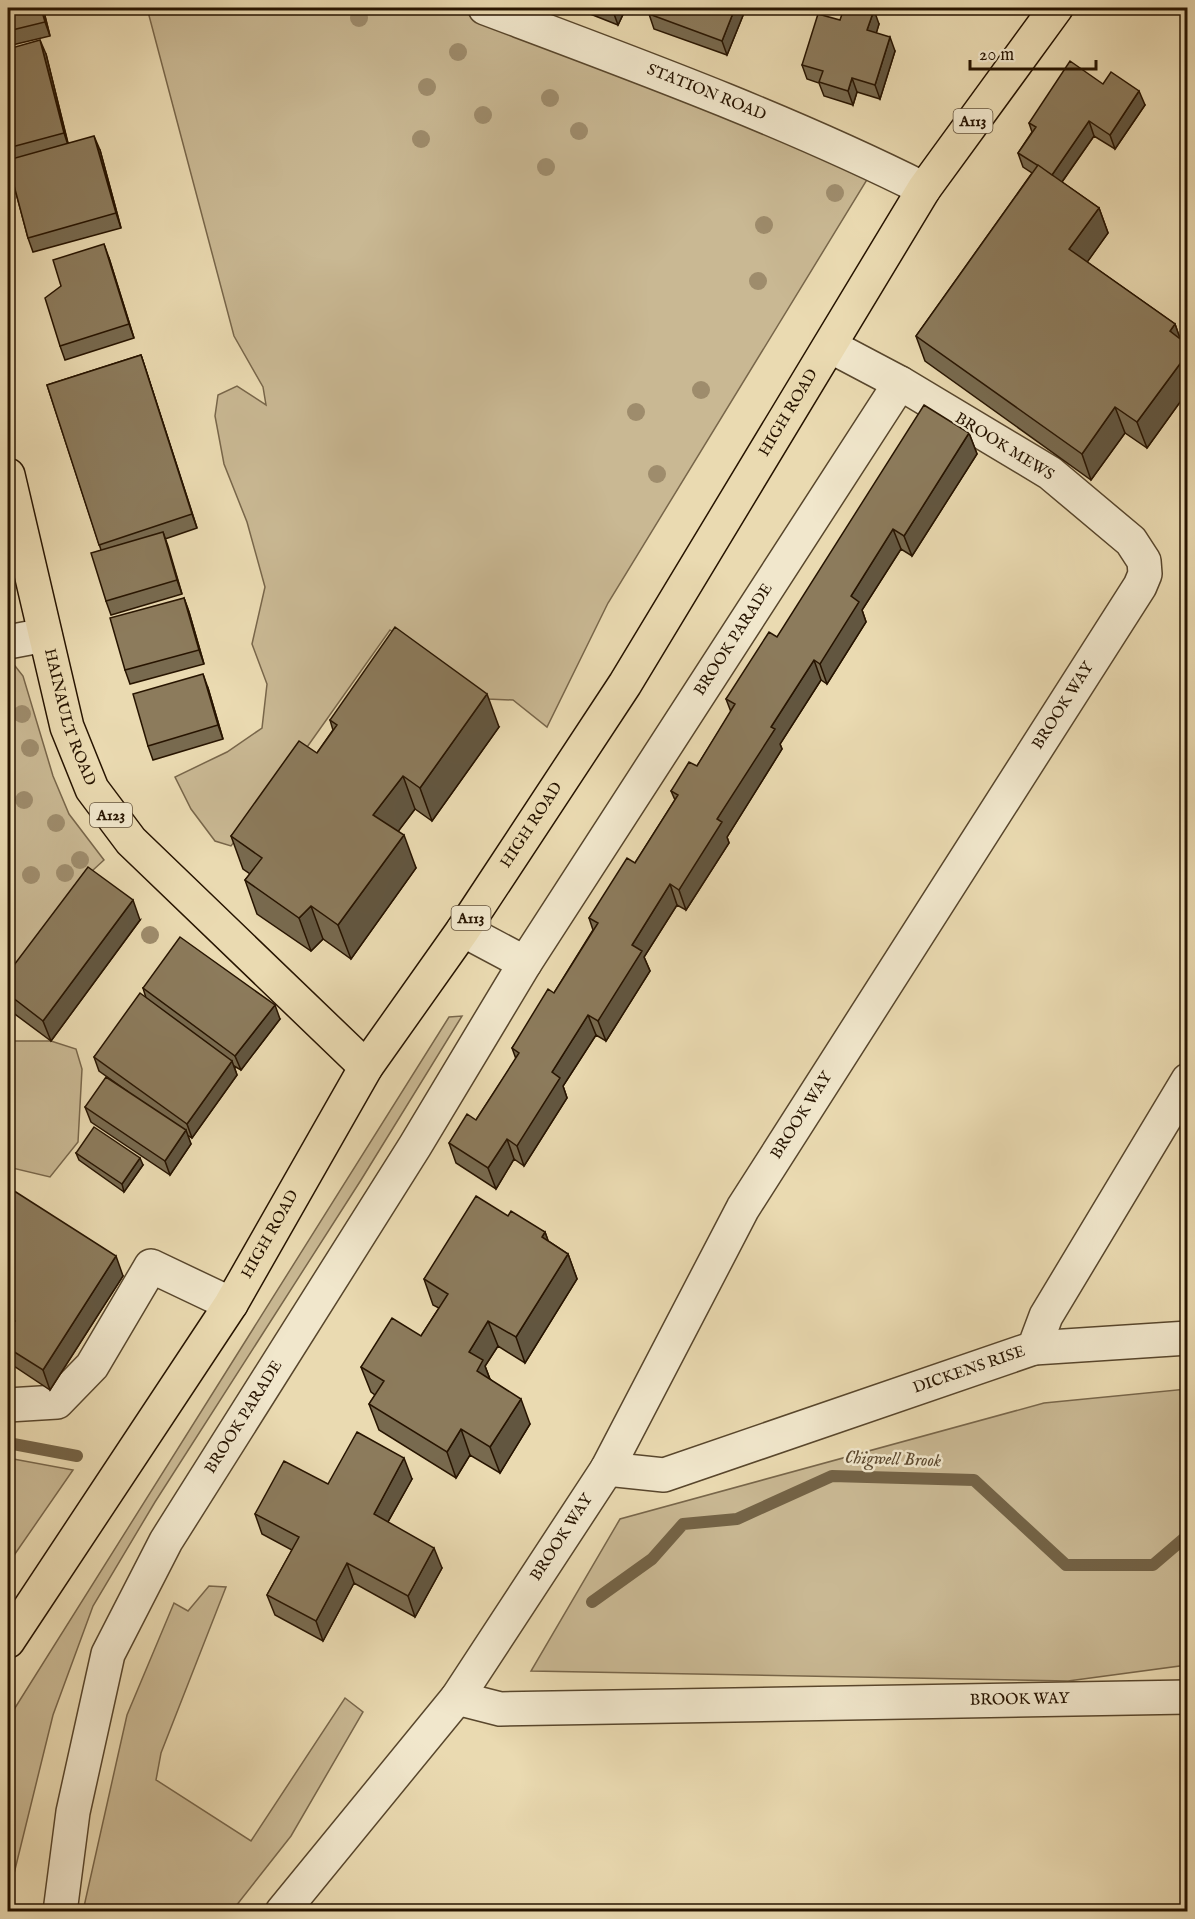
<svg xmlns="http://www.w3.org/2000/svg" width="1195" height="1919" viewBox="0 0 1195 1919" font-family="'IM FELL English',serif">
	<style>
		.green { fill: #c9b893; stroke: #78664a; stroke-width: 1.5 }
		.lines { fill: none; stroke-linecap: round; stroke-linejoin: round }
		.stream { stroke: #746346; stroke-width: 12 }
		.minor-casing { stroke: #58462c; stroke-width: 36 }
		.major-casing { stroke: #271400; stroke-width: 36 }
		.minor { stroke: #f1e7cc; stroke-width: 33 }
		.major { stroke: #eadab1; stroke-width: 33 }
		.tree { fill: #9e8c6c }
		.wall { fill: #786a4f; stroke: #271400; stroke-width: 1.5 }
		.shaded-wall { fill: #625640; stroke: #271400; stroke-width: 1.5 }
		.building { fill: #8c7b5c; stroke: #271400; stroke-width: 1.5 }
		.labels { text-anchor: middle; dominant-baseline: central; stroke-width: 5; stroke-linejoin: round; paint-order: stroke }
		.shield { fill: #f1e7cc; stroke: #64533d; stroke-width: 1.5 }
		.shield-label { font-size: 15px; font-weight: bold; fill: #271400 }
		.street-label { font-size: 16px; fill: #271400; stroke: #f1e7cc }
		.water-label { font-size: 18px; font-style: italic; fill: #5b482f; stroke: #f1e7cc }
	</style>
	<rect width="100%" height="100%" fill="#eadab1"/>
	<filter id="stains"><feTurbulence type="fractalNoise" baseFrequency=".00333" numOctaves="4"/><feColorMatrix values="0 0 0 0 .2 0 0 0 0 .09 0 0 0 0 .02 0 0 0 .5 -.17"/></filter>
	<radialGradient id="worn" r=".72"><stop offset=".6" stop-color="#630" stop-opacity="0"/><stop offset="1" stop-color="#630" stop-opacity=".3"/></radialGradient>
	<!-- green -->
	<path class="green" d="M 147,8 L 467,8 L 876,165 L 608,603 L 547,727 L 513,700 L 487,699 L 390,630 L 300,757 L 231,846 L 215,841 L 191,809 L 175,777 L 227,752 L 262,728 L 267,684 L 252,644 L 265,587 L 247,522 L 224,464 L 215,416 L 218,395 L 237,386 L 266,405 L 263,387 L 234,336 Z
		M 8,657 L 23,676 L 53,776 L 69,814 L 104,860 L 79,883 L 8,979 Z
		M 462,1016 L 361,1180 L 155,1502 L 93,1606 L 53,1715 L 8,1898 L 8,1719 L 449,1017 Z
		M 8,1041 L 51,1041 L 76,1049 L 82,1069 L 78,1142 L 50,1177 L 8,1167 Z
		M 1187,1389 L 1187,1665 L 1068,1681 L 531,1671 L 620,1519 L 1044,1403 Z
		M 8,1458 L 73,1470 L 8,1564 Z
		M 209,1586 L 226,1587 L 161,1753 L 156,1780 L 251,1841 L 345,1698 L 363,1712 L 291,1836 L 232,1911 L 83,1911 L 127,1715 L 174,1603 L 188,1611 Z"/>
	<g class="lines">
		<!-- stream -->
		<path class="stream" d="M 8,1443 L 77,1456
			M 592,1602 L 652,1559 L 683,1524 L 737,1519 L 832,1476 L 974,1480 L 1066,1565 L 1153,1565 L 1188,1535"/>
		<defs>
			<g id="minor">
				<path id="s1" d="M 485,8 C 634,64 782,118 924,189"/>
				<path d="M 8,642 L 45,635"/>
				<path d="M 463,930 L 525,963"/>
				<path d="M 1034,1348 L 1188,1338"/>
				<path d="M 8,1405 L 57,1402 L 92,1366 L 151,1266 L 231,1304"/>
				<path id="s2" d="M 607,1469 L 664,1475 L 1034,1348 L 1046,1316 L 1188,1080"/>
				<path id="s3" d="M 457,1698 L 500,1709 L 1188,1697"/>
				<path id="s4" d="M 60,1912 L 73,1812 L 108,1654 L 166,1541 L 415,1146 L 525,963 L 900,383"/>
				<path id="s5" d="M 282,1912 L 457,1698 L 607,1469 L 743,1208 L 1140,586 L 1145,574 L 1144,561 L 1131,541 L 1050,473 L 900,383 L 830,346"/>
			</g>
			<g id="major">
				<path id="s6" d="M 8,475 L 67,727 L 92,789 L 131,841 L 366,1067"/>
				<path id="s7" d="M 8,1641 L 231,1304 L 366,1067 L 463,930 L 625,684 L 924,189 L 1056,8"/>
			</g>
		</defs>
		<!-- minor casing -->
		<use href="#minor" class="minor-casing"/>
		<!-- major casing -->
		<use href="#major" class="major-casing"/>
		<!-- minor -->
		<use href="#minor" class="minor"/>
		<!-- major -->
		<use href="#major" class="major"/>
	</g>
	<!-- trees -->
	<g class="tree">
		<circle cx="359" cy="18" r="9"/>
		<circle cx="458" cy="52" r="9"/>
		<circle cx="427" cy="87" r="9"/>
		<circle cx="550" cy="98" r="9"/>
		<circle cx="483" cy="115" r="9"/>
		<circle cx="579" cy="131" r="9"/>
		<circle cx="421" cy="139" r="9"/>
		<circle cx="546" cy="167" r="9"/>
		<circle cx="835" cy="193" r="9"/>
		<circle cx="764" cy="225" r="9"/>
		<circle cx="758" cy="281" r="9"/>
		<circle cx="701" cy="390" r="9"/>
		<circle cx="636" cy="412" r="9"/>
		<circle cx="657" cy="474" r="9"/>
		<circle cx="22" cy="714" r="9"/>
		<circle cx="30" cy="748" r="9"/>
		<circle cx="24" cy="800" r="9"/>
		<circle cx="56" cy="823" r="9"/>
		<circle cx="80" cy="860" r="9"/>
		<circle cx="65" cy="873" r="9"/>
		<circle cx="31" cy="875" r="9"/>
		<circle cx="150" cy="935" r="9"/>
	</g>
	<!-- wall -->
	<path class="wall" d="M 8,8 L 43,8 L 50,36 L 8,46 Z
		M 575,8 L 626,8 L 618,25 Z
		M 651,8 L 746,8 L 727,55 L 654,29 L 649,14 Z
		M 840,20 L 879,24 L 876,33 L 895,51 L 880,99 L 857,92 L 853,105 L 824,96 L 819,83 L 807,79 L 802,65 Z
		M 8,49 L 46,54 L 68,143 L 100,150 L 121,228 L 33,252 L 28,238 L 8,163 Z
		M 1103,84 L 1145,105 L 1115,149 L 1094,136 L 1062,182 L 1099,208 L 1108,233 L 1087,262 L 1175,324 L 1180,339 L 1188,345 L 1188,391 L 1147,448 L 1125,433 L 1091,480 L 925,361 L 916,336 L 1032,173 L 1023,167 L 1018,153 L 1032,132 L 1029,123 Z
		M 109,258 L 134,338 L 65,360 L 60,346 L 61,286 Z
		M 141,355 L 197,528 L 165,539 L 182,594 L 111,615 L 106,601 L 101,550 L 47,385 Z
		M 969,433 L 977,454 L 912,556 L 901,549 L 862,610 L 866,622 L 827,684 L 821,680 L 780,744 L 782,749 L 727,837 L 729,843 L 686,910 L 677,905 L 644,957 L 650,971 L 606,1041 L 596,1035 L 563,1086 L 567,1098 L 524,1166 L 514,1159 L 496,1189 L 456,1163 L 449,1143 L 476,1120 L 516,1059 L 512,1048 L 554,993 L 593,930 L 589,918 L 635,863 L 675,800 L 671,791 L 697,766 L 731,712 L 726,699 L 777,637 Z
		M 184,598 L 189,612 L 204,664 L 130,684 L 125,670 Z
		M 208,688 L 223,739 L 153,760 L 148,746 Z
		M 330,720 L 499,727 L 432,821 L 415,809 L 398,831 L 416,868 L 351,959 L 323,939 L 311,951 L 257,914 L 245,880 L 250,874 L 243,869 L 231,836 L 317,753 L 333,730 Z
		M 140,920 L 51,1041 L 8,1009 L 8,973 Z
		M 143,988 L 280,1019 L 241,1070 L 234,1066 L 237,1075 L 192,1138 L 187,1135 L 191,1144 L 170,1175 L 91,1122 L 85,1107 L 127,1091 L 99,1071 L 94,1057 L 146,998 Z
		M 76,1153 L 143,1165 L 124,1192 L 79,1160 Z
		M 8,1187 L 123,1276 L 50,1390 L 8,1362 Z
		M 508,1216 L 545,1232 L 548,1241 L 568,1254 L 577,1279 L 525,1363 L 498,1346 L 485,1366 L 490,1379 L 530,1424 L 500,1473 L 470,1455 L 456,1478 L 379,1430 L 369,1404 L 375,1395 L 371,1392 L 361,1367 L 421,1336 L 439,1308 L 433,1305 L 424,1279 Z
		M 412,1479 L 388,1522 L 442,1568 L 415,1617 L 354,1583 L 323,1641 L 275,1615 L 267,1595 L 292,1550 L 262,1534 L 255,1514 L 328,1484 Z"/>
	<!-- shaded-wall -->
	<path class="shaded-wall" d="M 41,8 L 43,8 L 50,36 L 45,22 Z
		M 615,8 L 626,8 L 618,25 L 613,11 Z
		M 735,8 L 746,8 L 727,55 L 722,41 Z
		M 874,10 L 879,24 L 873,44 L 867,30 Z
		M 890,37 L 895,51 L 880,99 L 875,85 Z
		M 40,40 L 46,54 L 69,148 L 64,133 Z
		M 852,78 L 857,92 L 853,105 L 848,91 Z
		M 1139,91 L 1145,105 L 1115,149 L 1110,135 Z
		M 1089,121 L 1094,136 L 1057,189 L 1052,175 Z
		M 94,136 L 100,150 L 121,228 L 116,213 Z
		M 1099,208 L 1108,233 L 1078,275 L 1069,249 Z
		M 104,244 L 109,258 L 134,338 L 129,324 Z
		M 1175,324 L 1184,350 L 1170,331 Z
		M 1188,353 L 1188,391 L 1147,448 L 1137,422 Z
		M 141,355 L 146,370 L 197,528 L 192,514 Z
		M 1115,407 L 1125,433 L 1091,480 L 1082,454 Z
		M 969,433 L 977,454 L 912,556 L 904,536 Z
		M 893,529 L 901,549 L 862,610 L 866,622 L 827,684 L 820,664 L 851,596 Z
		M 163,532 L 168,546 L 182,594 L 177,580 Z
		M 184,598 L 189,612 L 204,664 L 199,650 Z
		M 814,660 L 821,680 L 780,744 L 782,749 L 727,837 L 729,843 L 686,910 L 679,890 L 717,819 L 771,727 Z
		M 203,674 L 208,688 L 223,739 L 218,725 Z
		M 487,694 L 499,727 L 432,821 L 420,788 Z
		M 403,776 L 415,809 L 385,849 L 373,815 Z
		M 404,835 L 416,868 L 351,959 L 338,925 Z
		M 670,884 L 677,905 L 644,957 L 650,971 L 606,1041 L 598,1021 L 632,945 Z
		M 133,900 L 140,920 L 51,1041 L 43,1021 Z
		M 311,906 L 323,939 L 311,951 L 299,918 Z
		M 275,1005 L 280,1019 L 241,1070 L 235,1056 Z
		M 588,1015 L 596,1035 L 563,1086 L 567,1098 L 524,1166 L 517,1146 L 552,1072 Z
		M 232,1061 L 237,1075 L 192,1138 L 187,1124 Z
		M 186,1130 L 191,1144 L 170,1175 L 165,1161 Z
		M 507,1139 L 514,1159 L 496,1189 L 488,1168 Z
		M 140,1158 L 143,1165 L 124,1192 L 122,1184 Z
		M 545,1232 L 554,1257 L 542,1237 Z
		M 568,1254 L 577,1279 L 525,1363 L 516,1337 Z
		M 116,1256 L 123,1276 L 50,1390 L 43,1370 Z
		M 488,1321 L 498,1346 L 485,1366 L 492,1385 L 486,1396 L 469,1352 Z
		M 521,1399 L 530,1424 L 500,1473 L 490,1447 Z
		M 461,1429 L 470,1455 L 456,1478 L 447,1452 Z
		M 404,1458 L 412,1479 L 381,1534 L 374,1514 Z
		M 434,1548 L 442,1568 L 415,1617 L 408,1596 Z
		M 347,1563 L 354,1583 L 323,1641 L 316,1621 Z"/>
	<!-- building -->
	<path class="building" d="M 8,8 L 41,8 L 45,22 L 8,31 Z
		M 604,8 L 615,8 L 613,11 Z
		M 651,8 L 735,8 L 722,41 L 649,14 Z
		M 844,8 L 865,8 L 874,10 L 867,30 L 890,37 L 875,85 L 852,78 L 848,91 L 819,82 L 823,71 L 802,65 L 818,14 L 840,20 Z
		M 40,40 L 64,133 L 8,148 L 8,49 Z
		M 1070,61 L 1103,84 L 1111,72 L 1139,91 L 1110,135 L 1089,121 L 1052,175 L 1038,165 L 1037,165 L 1018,153 L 1036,127 L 1029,123 Z
		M 94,136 L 116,213 L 28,238 L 8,163 L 8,160 Z
		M 1038,165 L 1099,208 L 1069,249 L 1175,324 L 1170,331 L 1188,345 L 1188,353 L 1137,422 L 1115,407 L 1082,454 L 916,336 Z
		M 104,244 L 129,324 L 60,346 L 45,298 L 61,286 L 53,260 Z
		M 141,355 L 192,514 L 99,545 L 47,385 Z
		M 924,405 L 969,433 L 904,536 L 893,529 L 851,596 L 859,602 L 820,664 L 814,660 L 771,727 L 775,729 L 717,819 L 722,822 L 679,890 L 670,884 L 632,945 L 642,951 L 598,1021 L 588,1015 L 552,1072 L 560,1078 L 517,1146 L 507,1139 L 488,1168 L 449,1143 L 467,1114 L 476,1120 L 496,1089 L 519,1053 L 512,1048 L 548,989 L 554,993 L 598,923 L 589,918 L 627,858 L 635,863 L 678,795 L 671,791 L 689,762 L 697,766 L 735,704 L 726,699 L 769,632 L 777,637 Z
		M 163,532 L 177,580 L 106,601 L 91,553 Z
		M 184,598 L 199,650 L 125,670 L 110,618 Z
		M 395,627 L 487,694 L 420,788 L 403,776 L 373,815 L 404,835 L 338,925 L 311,906 L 299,918 L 245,880 L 262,858 L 231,836 L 299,741 L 317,753 L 337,725 L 330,720 Z
		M 203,674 L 218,725 L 148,746 L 133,694 Z
		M 88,867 L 133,900 L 43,1021 L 8,994 L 8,973 Z
		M 180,937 L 275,1005 L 235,1056 L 143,988 Z
		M 140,993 L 232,1061 L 187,1124 L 94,1057 Z
		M 106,1077 L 186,1130 L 165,1161 L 85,1107 Z
		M 94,1127 L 140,1158 L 122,1184 L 76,1153 Z
		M 8,1187 L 116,1256 L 43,1370 L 8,1348 L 8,1333 L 15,1321 L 8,1316 Z
		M 476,1196 L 508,1216 L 511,1211 L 545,1232 L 542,1237 L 568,1254 L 516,1337 L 488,1321 L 469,1352 L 483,1360 L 477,1371 L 521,1399 L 490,1447 L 461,1429 L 447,1452 L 369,1404 L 384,1381 L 361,1367 L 392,1318 L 421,1336 L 448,1294 L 424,1279 Z
		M 357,1432 L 404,1458 L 374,1514 L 434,1548 L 408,1596 L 347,1563 L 316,1621 L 267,1595 L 299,1537 L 255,1514 L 284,1461 L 328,1484 Z"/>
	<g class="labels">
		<!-- shield labels -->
		<g class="shield">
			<rect x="953.5" y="109" width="39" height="24" rx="4.5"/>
			<rect x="90" y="803" width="42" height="24" rx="4.5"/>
			<rect x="451.5" y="906" width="39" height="24" rx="4.5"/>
		</g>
		<g class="shield-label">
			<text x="973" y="121">A113</text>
			<text x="111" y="815">A123</text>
			<text x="471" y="918">A113</text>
		</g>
		<!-- street labels -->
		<g class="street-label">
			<text stroke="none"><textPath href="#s1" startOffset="237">STATION ROAD</textPath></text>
			<text stroke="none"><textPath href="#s7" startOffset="1456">HIGH ROAD</textPath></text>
			<text transform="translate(1004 447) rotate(32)">BROOK MEWS</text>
			<text stroke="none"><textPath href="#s4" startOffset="1455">BROOK PARADE</textPath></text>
			<text stroke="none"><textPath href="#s5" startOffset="1440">BROOK WAY</textPath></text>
			<text stroke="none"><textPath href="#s6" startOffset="250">HAINAULT ROAD</textPath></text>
			<text stroke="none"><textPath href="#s7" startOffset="970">HIGH ROAD</textPath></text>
			<text stroke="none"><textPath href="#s5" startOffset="954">BROOK WAY</textPath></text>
			<text stroke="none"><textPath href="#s7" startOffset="484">HIGH ROAD</textPath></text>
			<text stroke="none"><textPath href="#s2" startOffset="380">DICKENS RISE</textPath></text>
			<text stroke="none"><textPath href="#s4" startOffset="536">BROOK PARADE</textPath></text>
			<text stroke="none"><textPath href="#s5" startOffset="468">BROOK WAY</textPath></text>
			<text stroke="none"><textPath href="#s3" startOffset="564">BROOK WAY</textPath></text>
		</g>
		<!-- water labels -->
		<g class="water-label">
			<text transform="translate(893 1460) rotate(2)">Chigwell Brook</text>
		</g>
	</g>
	<!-- margin -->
	<rect width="1195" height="1919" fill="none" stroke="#eadab1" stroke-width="30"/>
	<rect x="9" y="9" width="1177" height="1901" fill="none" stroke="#271400" stroke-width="3"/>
	<rect x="15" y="15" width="1165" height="1889" fill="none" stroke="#271400" stroke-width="1.5"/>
	<!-- scale -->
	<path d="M970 60v9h126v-9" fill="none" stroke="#271400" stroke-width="3"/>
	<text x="979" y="60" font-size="18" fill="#271400" stroke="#f1e7cc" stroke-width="4.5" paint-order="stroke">20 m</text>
	<rect width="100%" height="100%" filter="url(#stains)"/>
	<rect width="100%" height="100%" fill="url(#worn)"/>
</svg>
